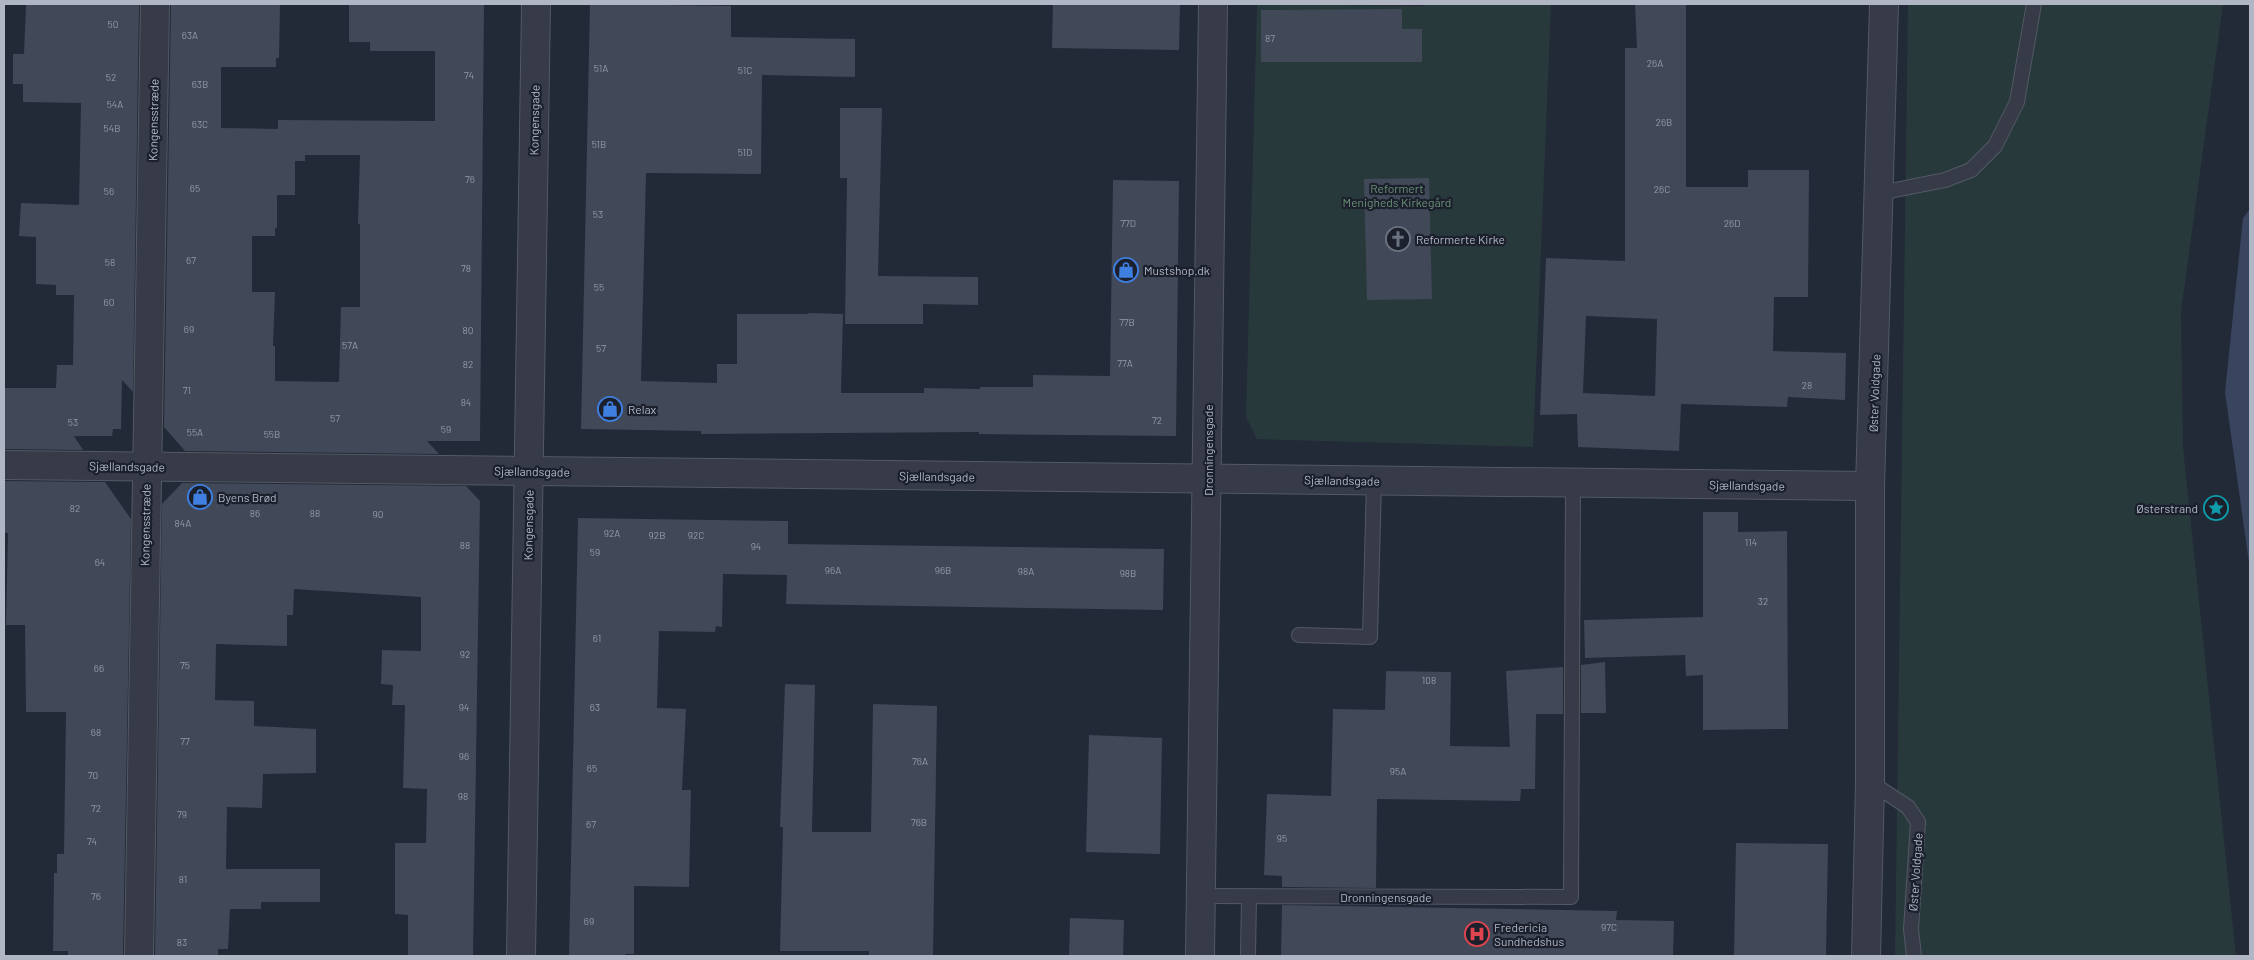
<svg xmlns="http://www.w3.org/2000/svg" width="2254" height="960" viewBox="0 0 2254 960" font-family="Barlow,sans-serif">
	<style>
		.green { fill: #28393c }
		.water { fill: #39445f }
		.building { fill: #414858; fill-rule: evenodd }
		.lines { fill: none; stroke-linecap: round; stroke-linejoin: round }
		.service-casing { stroke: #535965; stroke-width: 16 }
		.minor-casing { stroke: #535965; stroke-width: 30 }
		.tertiary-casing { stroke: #535965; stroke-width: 30 }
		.service { stroke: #363b47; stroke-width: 14 }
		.minor { stroke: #363b47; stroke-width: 28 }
		.tertiary { stroke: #363b47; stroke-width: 28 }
		.labels { text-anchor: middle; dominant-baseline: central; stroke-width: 4.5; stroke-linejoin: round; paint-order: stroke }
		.number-label { font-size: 10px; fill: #949aa9 }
		.street-label { font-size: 12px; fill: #b0b6c4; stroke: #1b202c }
		.park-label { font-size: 12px; fill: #6a9277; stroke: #1b202c }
		.poi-label { font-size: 12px; fill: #b0b6c4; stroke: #1b202c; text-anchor: start }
	</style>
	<rect width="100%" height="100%" fill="#222937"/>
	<!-- green -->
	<path class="green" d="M 1257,4 L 1424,6 L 1425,4 L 1551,4 L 1533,447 L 1257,439 L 1246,417 Z
		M 1908,4 L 2223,4 L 2181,312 L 2183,447 L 2236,956 L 1895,956 Z"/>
	<!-- water -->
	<path class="water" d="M 2250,209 L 2250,570 L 2225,392 L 2243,218 Z"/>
	<!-- building -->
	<path class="building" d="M 26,4 L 139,4 L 133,392 L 122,380 L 121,429 L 113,429 L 112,436 L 74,436 L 83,450 L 4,449 L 4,388 L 56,388 L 57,365 L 73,365 L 74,295 L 56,295 L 56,285 L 36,284 L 36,237 L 19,236 L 21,203 L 79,205 L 81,103 L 23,102 L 23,84 L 13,84 L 13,54 L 24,54 Z
		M 171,4 L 280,4 L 279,58 L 276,58 L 276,67 L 221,67 L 221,128 L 278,129 L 278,120 L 435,121 L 435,51 L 370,51 L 370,42 L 349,42 L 349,4 L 484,4 L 480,441 L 427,441 L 439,454 L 185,451 L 164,427 ZM 305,155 L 360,155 L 358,224 L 360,224 L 360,307 L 341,307 L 339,382 L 275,381 L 275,346 L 273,346 L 275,292 L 252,292 L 252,236 L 275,236 L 275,228 L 277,228 L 277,195 L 295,195 L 295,161 L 305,161 Z
		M 590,4 L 731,6 L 731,37 L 855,39 L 855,77 L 762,75 L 761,174 L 646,173 L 641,381 L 717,383 L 717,364 L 737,364 L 737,314 L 808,314 L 808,313 L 843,314 L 841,393 L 924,393 L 924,388 L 980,389 L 980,387 L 1033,387 L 1033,375 L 1110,376 L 1113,180 L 1179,181 L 1176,436 L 979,434 L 979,432 L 701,434 L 701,431 L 581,429 Z
		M 1053,4 L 1180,4 L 1179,50 L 1052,48 Z
		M 1686,4 L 1686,187 L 1748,187 L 1748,170 L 1809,170 L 1808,297 L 1774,297 L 1773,351 L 1846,353 L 1845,400 L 1788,397 L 1787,407 L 1681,404 L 1679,451 L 1578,447 L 1577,414 L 1540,415 L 1546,258 L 1625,261 L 1625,48 L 1637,48 L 1635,5 ZM 1586,316 L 1657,319 L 1655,396 L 1583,393 Z
		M 1402,9 L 1402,29 L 1422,29 L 1422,62 L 1261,62 L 1261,10 Z
		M 840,108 L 882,108 L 878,276 L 978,277 L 978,305 L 923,304 L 923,324 L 845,324 L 847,178 L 840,178 Z
		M 1429,178 L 1432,299 L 1367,300 L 1364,179 Z
		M 4,481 L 105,482 L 131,519 L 123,956 L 68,956 L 68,951 L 53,951 L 54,873 L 57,873 L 57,854 L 64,854 L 66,712 L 26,712 L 25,625 L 6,625 L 8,533 L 4,533 Z
		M 182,483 L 466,486 L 480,501 L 473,956 L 408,956 L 408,915 L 395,914 L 395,843 L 426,843 L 427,789 L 403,788 L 405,705 L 392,705 L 393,685 L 381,684 L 382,650 L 421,651 L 421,597 L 294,589 L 293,615 L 287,615 L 287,646 L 216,644 L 215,700 L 254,701 L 254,726 L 316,729 L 316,773 L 263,774 L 262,808 L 227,807 L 226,869 L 320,869 L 320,902 L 261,902 L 261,909 L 230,909 L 228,949 L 218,949 L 218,956 L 155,956 L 162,504 Z
		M 1703,512 L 1738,512 L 1738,532 L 1787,531 L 1788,729 L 1703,730 L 1703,675 L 1686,676 L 1685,655 L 1585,658 L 1584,620 L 1703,617 Z
		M 578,518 L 788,521 L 788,544 L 1164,549 L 1163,610 L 786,604 L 787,575 L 723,574 L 722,627 L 716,626 L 715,632 L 659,631 L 657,708 L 686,709 L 682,790 L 691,790 L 689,887 L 634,886 L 634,954 L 625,954 L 625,956 L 569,956 Z
		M 1605,662 L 1606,713 L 1581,713 L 1581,665 Z
		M 1563,667 L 1563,714 L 1536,714 L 1535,789 L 1521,789 L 1520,801 L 1377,799 L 1376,888 L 1282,887 L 1282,876 L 1264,875 L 1267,794 L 1331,796 L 1333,709 L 1385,710 L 1386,671 L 1451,672 L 1450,746 L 1510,747 L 1506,671 Z
		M 785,684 L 815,685 L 812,832 L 871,832 L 873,704 L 937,706 L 933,956 L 869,956 L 869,951 L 780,951 L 783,827 L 780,827 Z
		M 1089,735 L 1162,738 L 1160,854 L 1086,852 Z
		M 1736,843 L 1828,844 L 1826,956 L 1734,956 Z
		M 1282,905 L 1617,911 L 1616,920 L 1674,921 L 1673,956 L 1281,956 Z
		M 1070,918 L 1124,920 L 1123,956 L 1069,956 Z"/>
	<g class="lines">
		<defs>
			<path id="service" d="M 1880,193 L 1945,180 L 1971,170 L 1995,146 L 2017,102 L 2034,4
				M 1299,635 L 1370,637 L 1374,480
				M 1870,782 L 1908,807 L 1918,822 L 1911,929 L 1914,956
				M 1201,896 L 1571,897 L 1573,483
				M 1248,956 L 1249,896"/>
			<path id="minor" d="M 139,956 L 155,4
				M 521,956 L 536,4
				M 1200,956 C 1206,639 1207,321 1213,4
				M 1866,956 L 1870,782 L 1870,486"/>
			<path id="tertiary" d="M 4,465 L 1870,486 L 1884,4"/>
		</defs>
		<!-- service casing -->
		<use href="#service" class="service-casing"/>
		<!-- minor casing -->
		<use href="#minor" class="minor-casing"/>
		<!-- tertiary casing -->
		<use href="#tertiary" class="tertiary-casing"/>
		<!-- service -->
		<use href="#service" class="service"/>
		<!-- minor -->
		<use href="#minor" class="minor"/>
		<!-- tertiary -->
		<use href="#tertiary" class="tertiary"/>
	</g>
	<!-- icons -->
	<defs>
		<symbol id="church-ring" viewBox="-11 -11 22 22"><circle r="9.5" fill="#1b202c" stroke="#6b7280" stroke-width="1.5"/><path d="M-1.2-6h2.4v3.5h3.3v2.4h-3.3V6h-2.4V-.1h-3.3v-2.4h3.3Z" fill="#6b7280"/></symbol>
		<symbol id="shop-ring" viewBox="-11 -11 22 22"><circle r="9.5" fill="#1b202c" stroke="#3f7fe0" stroke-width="1.5"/><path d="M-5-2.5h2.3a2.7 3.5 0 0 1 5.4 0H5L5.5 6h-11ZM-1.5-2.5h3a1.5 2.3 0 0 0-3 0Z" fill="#3f7fe0"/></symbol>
		<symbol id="sight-ring" viewBox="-11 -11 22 22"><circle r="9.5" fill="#1b202c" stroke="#0f9aa8" stroke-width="1.5"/><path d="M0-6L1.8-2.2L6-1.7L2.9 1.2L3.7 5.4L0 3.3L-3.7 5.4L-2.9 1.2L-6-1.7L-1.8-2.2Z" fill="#0f9aa8"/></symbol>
		<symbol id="hospital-ring" viewBox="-11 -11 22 22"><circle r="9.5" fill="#1b202c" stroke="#e0444e" stroke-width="1.5"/><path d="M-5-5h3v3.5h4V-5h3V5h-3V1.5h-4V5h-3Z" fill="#e0444e"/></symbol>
	</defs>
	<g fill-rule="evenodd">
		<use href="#church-ring" x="1384" y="225" width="28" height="28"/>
		<use href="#shop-ring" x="1112" y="256" width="28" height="28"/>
		<use href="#shop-ring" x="596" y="395" width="28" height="28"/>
		<use href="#shop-ring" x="186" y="483" width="28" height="28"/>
		<use href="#sight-ring" x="2202" y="494" width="28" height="28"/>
		<use href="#hospital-ring" x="1463" y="920" width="28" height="28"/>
	</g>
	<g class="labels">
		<!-- number labels -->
		<g class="number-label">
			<text x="113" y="24">50</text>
			<text x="190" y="35">63A</text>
			<text x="1270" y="38">87</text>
			<text x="1655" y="63">26A</text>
			<text x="601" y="68">51A</text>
			<text x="745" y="70">51C</text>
			<text x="469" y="75">74</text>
			<text x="111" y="77">52</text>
			<text x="200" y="84">63B</text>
			<text x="115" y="104">54A</text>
			<text x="1664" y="122">26B</text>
			<text x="200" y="124">63C</text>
			<text x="112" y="128">54B</text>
			<text x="599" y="144">51B</text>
			<text x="745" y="152">51D</text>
			<text x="470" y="179">76</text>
			<text x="195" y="188">65</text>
			<text x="1662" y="189">26C</text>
			<text x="109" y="191">56</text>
			<text x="598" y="214">53</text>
			<text x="1128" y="223">77D</text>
			<text x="1732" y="223">26D</text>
			<text x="191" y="260">67</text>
			<text x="110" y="262">58</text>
			<text x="466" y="268">78</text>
			<text x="599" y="287">55</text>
			<text x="109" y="302">60</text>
			<text x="1127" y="322">77B</text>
			<text x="189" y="329">69</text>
			<text x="468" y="330">80</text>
			<text x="350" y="345">57A</text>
			<text x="601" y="348">57</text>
			<text x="1125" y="363">77A</text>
			<text x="468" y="364">82</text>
			<text x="1807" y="385">28</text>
			<text x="187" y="390">71</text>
			<text x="466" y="402">84</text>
			<text x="335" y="418">57</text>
			<text x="1157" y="420">72</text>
			<text x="73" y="422">53</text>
			<text x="446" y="429">59</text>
			<text x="195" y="432">55A</text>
			<text x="272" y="434">55B</text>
			<text x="75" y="508">82</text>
			<text x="255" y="513">86</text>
			<text x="315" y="513">88</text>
			<text x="378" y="514">90</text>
			<text x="183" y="523">84A</text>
			<text x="612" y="533">92A</text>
			<text x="657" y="535">92B</text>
			<text x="696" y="535">92C</text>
			<text x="1751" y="542">114</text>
			<text x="465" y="545">88</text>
			<text x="756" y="546">94</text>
			<text x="595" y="552">59</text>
			<text x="100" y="562">64</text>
			<text x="833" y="570">96A</text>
			<text x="943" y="570">96B</text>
			<text x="1026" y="571">98A</text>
			<text x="1128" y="573">98B</text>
			<text x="1763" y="601">32</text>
			<text x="597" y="638">61</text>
			<text x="465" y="654">92</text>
			<text x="185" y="665">75</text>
			<text x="99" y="668">66</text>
			<text x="1429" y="680">108</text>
			<text x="464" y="707">94</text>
			<text x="595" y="707">63</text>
			<text x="96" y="732">68</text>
			<text x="185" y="741">77</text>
			<text x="464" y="756">96</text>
			<text x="920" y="761">76A</text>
			<text x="592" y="768">65</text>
			<text x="1398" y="771">95A</text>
			<text x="93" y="775">70</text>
			<text x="463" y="796">98</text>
			<text x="96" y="808">72</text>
			<text x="182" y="814">79</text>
			<text x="919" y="822">76B</text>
			<text x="591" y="824">67</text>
			<text x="1282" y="838">95</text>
			<text x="92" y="841">74</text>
			<text x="183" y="879">81</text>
			<text x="96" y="896">76</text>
			<text x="589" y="921">69</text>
			<text x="1609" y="927">97C</text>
			<text x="182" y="942">83</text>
		</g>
		<!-- street labels -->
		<g class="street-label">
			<text transform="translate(153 120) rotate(-89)">Kongensstræde</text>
			<text transform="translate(534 120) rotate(-89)">Kongensgade</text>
			<text transform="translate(1874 393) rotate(-88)">Øster Voldgade</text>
			<text transform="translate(1208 450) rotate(-90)">Dronningensgade</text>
			<text transform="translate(127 466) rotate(1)">Sjællandsgade</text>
			<text transform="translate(532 471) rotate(1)">Sjællandsgade</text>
			<text transform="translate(937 476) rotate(1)">Sjællandsgade</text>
			<text transform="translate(1342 480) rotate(1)">Sjællandsgade</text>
			<text transform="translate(1747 485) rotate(1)">Sjællandsgade</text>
			<text transform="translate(145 525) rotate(-89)">Kongensstræde</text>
			<text transform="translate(528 525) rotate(-89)">Kongensgade</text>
			<text transform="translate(1915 872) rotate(-86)">Øster Voldgade</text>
			<text x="1386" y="897">Dronningensgade</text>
		</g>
		<!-- park labels -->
		<g class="park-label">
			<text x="1397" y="188">Reformert<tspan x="1397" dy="14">Menigheds Kirkegård</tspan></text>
		</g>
		<!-- poi labels -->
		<g class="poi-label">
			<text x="1416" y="239">Reformerte Kirke</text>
			<text x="1144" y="270">Mustshop.dk</text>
			<text x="628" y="409">Relax</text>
			<text x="218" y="497">Byens Brød</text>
			<text x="2198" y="508" text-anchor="end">Østerstrand</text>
			<text x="1494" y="927">Fredericia<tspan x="1494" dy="14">Sundhedshus</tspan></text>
		</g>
	</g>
	<!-- border -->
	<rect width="2254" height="960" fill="none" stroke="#b0b6c4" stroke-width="10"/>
</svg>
